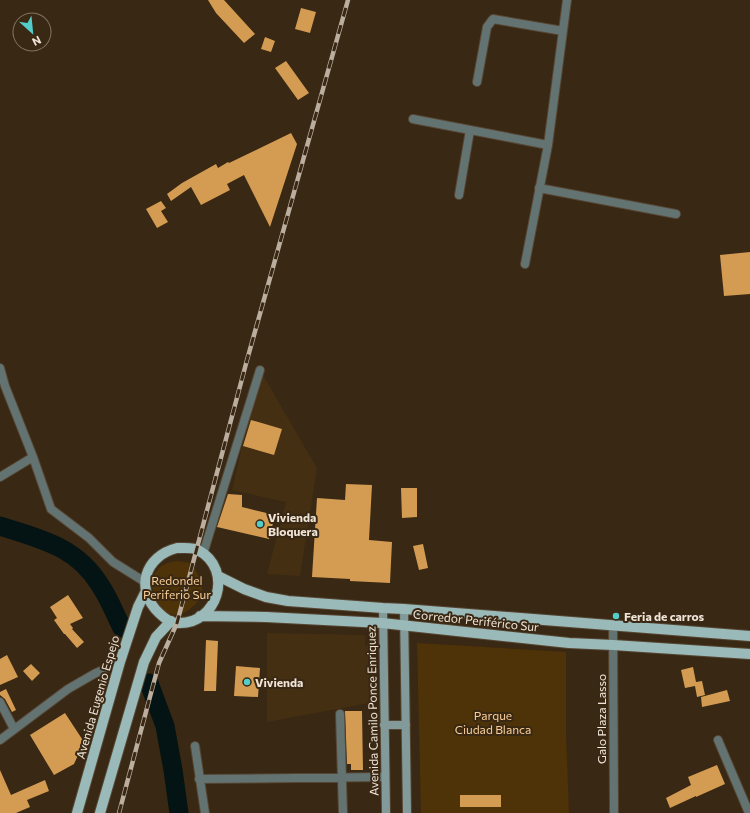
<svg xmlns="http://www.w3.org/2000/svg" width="750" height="813" viewBox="0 0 750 813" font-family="Commissioner,sans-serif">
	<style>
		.built { fill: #442f13 }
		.green { fill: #4e3208 }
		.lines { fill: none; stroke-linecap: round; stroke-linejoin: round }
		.river { stroke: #041313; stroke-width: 19 }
		.building { fill: #d49c53 }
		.minor-casing { stroke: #564633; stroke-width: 10 }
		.tertiary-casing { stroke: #564633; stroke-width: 10 }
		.secondary-casing { stroke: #564633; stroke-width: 10 }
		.primary-casing { stroke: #564633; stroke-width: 12 }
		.minor { stroke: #637372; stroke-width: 8 }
		.tertiary { stroke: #637372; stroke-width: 8 }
		.secondary { stroke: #829b9a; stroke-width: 8 }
		.primary { stroke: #99bab9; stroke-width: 10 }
		.rail-casing { stroke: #bbae9f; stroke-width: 4.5 }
		.rail { stroke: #392813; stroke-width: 3; stroke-dasharray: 9; stroke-linecap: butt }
		.poi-dot { fill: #53cdca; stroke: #392813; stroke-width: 1.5 }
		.labels { text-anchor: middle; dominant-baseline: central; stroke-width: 4; stroke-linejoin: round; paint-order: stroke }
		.poi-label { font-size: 12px; font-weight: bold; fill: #f0e5d8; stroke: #392813; text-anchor: start }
		.park-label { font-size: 12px; fill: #face98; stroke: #392813 }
		.street-label { font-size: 12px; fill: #f0e5d8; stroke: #392813 }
	</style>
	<rect width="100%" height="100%" fill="#392813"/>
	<!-- built -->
	<path class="built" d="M 260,370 L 317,468 L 300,576 L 267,574 L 286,502 L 232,490 Z
		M 267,633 L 365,635 L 365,646 L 370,644 L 369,703 L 267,722 Z"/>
	<!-- green -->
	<path class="green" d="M 177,561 L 190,563 C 197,571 206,585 201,596 C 197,604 192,608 184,613 C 158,625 138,577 165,564 C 168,562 173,562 177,561 Z
		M 417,643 L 566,652 L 566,734 L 569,813 L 421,813 Z"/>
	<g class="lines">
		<!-- river -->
		<path class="river" d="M 0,526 C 40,539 76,546 100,585 C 109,598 115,614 122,628
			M 149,683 L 165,726 L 173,770 L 179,813"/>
	</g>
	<!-- building -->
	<path class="building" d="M 208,0 L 224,0 L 255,34 L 244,43 L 216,13 Z
		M 301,8 L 316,12 L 310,33 L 295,29 Z
		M 265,37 L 275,41 L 271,52 L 261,49 Z
		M 286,61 L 309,93 L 298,100 L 275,68 Z
		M 291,133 L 297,144 L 270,227 L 244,175 L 227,184 L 230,190 L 201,205 L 191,187 L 171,201 L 167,194 L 182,183 L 216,164 L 218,168 L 228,162 L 229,163 Z
		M 161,201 L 166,208 L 161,211 L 168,222 L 157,228 L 146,209 Z
		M 750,252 L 750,294 L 724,296 L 720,255 Z
		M 251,420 L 282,429 L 274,455 L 243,446 Z
		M 346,484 L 372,485 L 369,540 L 392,542 L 390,583 L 350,581 L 350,579 L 312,577 L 317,498 L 345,500 Z
		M 401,488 L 417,488 L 417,517 L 402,518 Z
		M 228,494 L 242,495 L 242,507 L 275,515 L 269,539 L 217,527 Z
		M 423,544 L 428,568 L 419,570 L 413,546 Z
		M 68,595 L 83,618 L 70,624 L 73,628 L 72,629 L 84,642 L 77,648 L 65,634 L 64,634 L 54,620 L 57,618 L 50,607 Z
		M 206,640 L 218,641 L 216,691 L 204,691 Z
		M 7,655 L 18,677 L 0,685 L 0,659 Z
		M 31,664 L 40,673 L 32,681 L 23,671 Z
		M 236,666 L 260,668 L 258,697 L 234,696 Z
		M 693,667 L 696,682 L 702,681 L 705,695 L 697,697 L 695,686 L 685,688 L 681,670 Z
		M 6,689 L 16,710 L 12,712 L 5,699 L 0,695 L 0,692 Z
		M 727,690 L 730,701 L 702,707 L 701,697 Z
		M 345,711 L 362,711 L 363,770 L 351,770 L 351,764 L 347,764 Z
		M 65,713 L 84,742 L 74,764 L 54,775 L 30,735 Z
		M 717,765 L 725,784 L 696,797 L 696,796 L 670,808 L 666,798 L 691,785 L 688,777 Z
		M 0,770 L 11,795 L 45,780 L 49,791 L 27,800 L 30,807 L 16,813 L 0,813 Z
		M 460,795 L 501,795 L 501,807 L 460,807 Z"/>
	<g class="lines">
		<defs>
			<path id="minor" d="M 477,82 L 487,27 L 493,19 L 563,31
				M 413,119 L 548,145
				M 539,188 L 676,214
				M 459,195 L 470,130
				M 525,264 L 548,145 L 567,0
				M 0,368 L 5,386 L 33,457 L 51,509 L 89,538 L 113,562 L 145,582
				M 0,477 L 33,457
				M 203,554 L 260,370
				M 0,702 L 14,729
				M 340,714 L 343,813
				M 0,740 L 68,689 L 94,674 L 120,662
				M 718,740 L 749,813
				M 195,746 L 205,813
				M 199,779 L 385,777"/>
			<path id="tertiary" d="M 613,625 L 614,813"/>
			<path id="secondary" d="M 383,608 L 386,813
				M 404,609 L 407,813
				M 384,725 L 406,725"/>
			<path id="primary" d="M 177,548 C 184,548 193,547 198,550 C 235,570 217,625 178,623 C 170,623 164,618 159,613 C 134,589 145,556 177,548 Z
				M 218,576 L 244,589 L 266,597 L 288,601 L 383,608 L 404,609 L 750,636
				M 200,616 L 266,617 L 382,623 L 569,643 L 613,645 L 750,654
				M 77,813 L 120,662 L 138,607 L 146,591
				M 100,813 L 144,662 L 156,637 L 171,621"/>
		</defs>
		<!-- minor casing -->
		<use href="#minor" class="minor-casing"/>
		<!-- tertiary casing -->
		<use href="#tertiary" class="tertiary-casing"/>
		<!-- secondary casing -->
		<use href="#secondary" class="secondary-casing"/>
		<!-- primary casing -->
		<use href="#primary" class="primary-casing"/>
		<!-- minor -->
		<use href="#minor" class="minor"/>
		<!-- tertiary -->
		<use href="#tertiary" class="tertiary"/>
		<!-- secondary -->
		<use href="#secondary" class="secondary"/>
		<!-- primary -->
		<use href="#primary" class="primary"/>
		<defs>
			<path id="rail" d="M 119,813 L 159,663 L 177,623 L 247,360 L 348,0"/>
		</defs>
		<!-- rail casing -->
		<use href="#rail" class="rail-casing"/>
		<!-- rail -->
		<use href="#rail" class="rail"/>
	</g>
	<!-- markers -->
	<g class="poi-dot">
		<circle cx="260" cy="524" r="4"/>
		<circle cx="616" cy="616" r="4"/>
		<circle cx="247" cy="682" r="4"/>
	</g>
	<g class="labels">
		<!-- poi labels -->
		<g class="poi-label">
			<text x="268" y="517">Vivienda<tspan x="268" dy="14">Bloquera</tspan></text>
			<text x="624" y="616">Feria de carros</text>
			<text x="255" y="682">Vivienda</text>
		</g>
		<!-- park labels -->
		<g class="park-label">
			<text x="177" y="580">Redondel<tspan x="177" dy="14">Periferio Sur</tspan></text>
			<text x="493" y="715">Parque<tspan x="493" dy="14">Ciudad Blanca</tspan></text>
		</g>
		<!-- street labels -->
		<g class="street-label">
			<text transform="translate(476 620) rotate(6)">Corredor Periférico Sur</text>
			<text transform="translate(97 697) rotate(-74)">Avenida Eugenio Espejo</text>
			<text transform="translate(372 711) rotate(-91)">Avenida Camilo Ponce Enriquez</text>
			<text transform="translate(601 719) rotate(-90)">Galo Plaza Lasso</text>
		</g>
	</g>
	<!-- north arrow -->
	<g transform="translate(32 32) rotate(153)"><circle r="19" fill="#392813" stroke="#827462"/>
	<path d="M0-3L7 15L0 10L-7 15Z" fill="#53cdca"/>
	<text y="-6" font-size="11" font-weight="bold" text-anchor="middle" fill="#f0e5d8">N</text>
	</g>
</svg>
